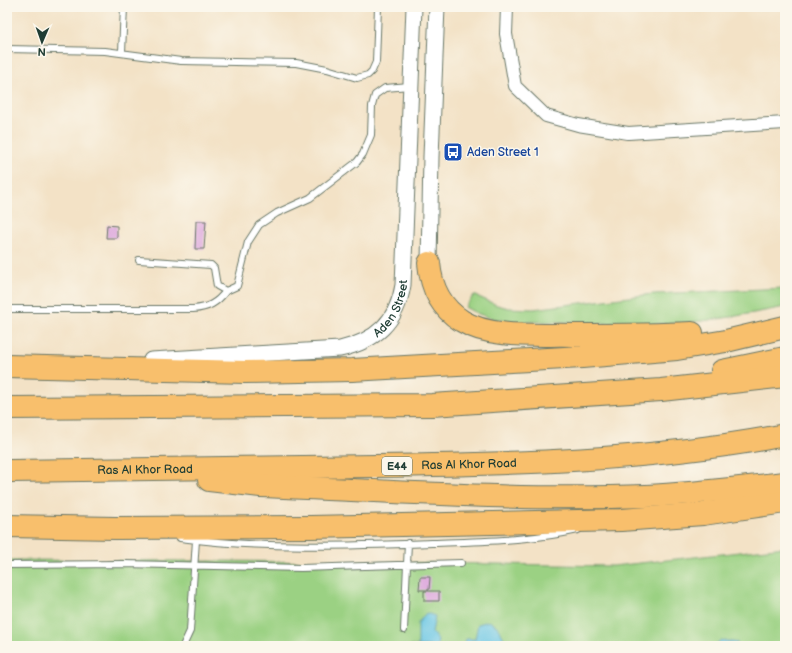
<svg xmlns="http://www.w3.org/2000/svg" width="792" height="653" viewBox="0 0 792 653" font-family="'Balsamiq Sans',sans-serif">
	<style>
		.green { fill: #9bd183; stroke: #5d875c }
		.water { fill: #67c6e5; stroke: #43828c }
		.building { fill: #d99fdb }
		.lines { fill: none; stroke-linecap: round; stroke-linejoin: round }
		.service-casing { stroke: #697767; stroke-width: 8 }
		.minor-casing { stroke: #697767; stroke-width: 14 }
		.tertiary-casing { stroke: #697767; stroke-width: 17 }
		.motorway-casing { stroke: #697767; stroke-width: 24 }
		.service { stroke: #fff; stroke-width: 6 }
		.minor { stroke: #fff; stroke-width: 12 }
		.tertiary { stroke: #fff; stroke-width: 15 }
		.motorway { stroke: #f8bf6c; stroke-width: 22 }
		.labels { text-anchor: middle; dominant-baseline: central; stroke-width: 3; stroke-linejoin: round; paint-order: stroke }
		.shield { fill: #fbf7ec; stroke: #61756b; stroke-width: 1 }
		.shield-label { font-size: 11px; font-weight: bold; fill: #1f3d34 }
		.transit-label { font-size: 12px; fill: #164399; stroke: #fbf7ec; text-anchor: start }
		.street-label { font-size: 12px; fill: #1f3d34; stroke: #fbf7ec }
	</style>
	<rect width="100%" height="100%" fill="#fbf7ec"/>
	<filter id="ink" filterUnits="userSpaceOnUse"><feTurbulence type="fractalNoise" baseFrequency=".025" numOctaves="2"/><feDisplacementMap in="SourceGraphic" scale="8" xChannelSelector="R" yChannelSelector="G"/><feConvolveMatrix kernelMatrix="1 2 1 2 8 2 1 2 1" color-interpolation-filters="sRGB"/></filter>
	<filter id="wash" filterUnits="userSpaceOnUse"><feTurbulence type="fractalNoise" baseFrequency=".012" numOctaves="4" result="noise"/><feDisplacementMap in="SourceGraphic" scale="16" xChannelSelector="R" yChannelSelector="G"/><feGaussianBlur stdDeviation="0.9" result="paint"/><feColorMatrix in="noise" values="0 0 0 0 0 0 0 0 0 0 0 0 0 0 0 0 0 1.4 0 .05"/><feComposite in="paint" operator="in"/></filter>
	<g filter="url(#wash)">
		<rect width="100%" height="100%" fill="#f3e2c6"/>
		<!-- green -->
		<path class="green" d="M 785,288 L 785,307 C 749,314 714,321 677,323 C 640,325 602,323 565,322 C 530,321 495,326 465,307 L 474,295 L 497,305 L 509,308 L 533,309 L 653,294 Z
			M 785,547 L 785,646 L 7,646 L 7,560 L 380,562 L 613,566 Z"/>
		<!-- water -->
		<path class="water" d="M 426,613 L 435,616 L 432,633 L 438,640 L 437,646 L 418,646 L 418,623 Z
			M 489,621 L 498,627 L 508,646 L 464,646 L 466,639 L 475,639 L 478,624 Z
			M 721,640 L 738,643 L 735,646 L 714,646 Z"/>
		<g id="blocks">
			<!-- building -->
			<path class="building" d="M 196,221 L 206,221 L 204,249 L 195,249 Z
				M 107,225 L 117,226 L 117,238 L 106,238 Z
				M 420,577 L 430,577 L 429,590 L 419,590 Z
				M 424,591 L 439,591 L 439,601 L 424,601 Z"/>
		</g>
	</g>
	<g filter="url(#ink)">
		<use href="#blocks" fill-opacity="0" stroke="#697767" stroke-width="1"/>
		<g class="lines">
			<defs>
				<path id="service" d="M 7,49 L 105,51 L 181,61 L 296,63 L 327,69 L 357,78 L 368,75 L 372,71 L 376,62 L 378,7
					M 122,52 L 124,7
					M 139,260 L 211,265 L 214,268 L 217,286 L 226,291 L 237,286 L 248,242 L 259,225 L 277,213 L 310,198 L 357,162 L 363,154 L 371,135 L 372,106 L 375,95 L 385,88 L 410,86
					M 7,309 L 193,309 C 208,308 217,303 226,291
					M 180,538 C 263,549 349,546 432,543 C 481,541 530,541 578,530
					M 7,565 L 124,564 L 301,568 L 461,563
					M 404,630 L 408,543
					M 183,646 L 190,631 L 196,540"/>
				<path id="minor" d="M 507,7 L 506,34 L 515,86 L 546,116 L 578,125 L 628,133 L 785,123"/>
				<g id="tertiary">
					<path d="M 429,263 L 431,157 L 437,7"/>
					<path id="s1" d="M 151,360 L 340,349 C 376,341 397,322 403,285 L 414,7"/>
				</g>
				<g id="motorway">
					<path d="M 429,263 C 431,287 441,308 462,321 C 491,339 540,334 573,335 C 613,335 652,335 692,333"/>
					<path d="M 7,366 L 245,372 L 352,370 L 582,357 L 677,349 L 726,341 L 785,327"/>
					<path d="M 722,371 L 785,358"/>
					<path d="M 7,408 L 432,405 L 661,390 L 785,376"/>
					<path id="s2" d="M 7,471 C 130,470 253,468 375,466 C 512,464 650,461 785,435"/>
					<path d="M 209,480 L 261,486 C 389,491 518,501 646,496 C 693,494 739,488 785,483"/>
					<path d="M 7,526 L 115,528 L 311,527 L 621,520 L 703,514 L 785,502"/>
				</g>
			</defs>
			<!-- service casing -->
			<use href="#service" class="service-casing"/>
			<!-- minor casing -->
			<use href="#minor" class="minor-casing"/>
			<!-- tertiary casing -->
			<use href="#tertiary" class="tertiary-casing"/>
			<!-- motorway casing -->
			<use href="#motorway" class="motorway-casing"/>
			<!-- service -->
			<use href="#service" class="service"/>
			<!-- minor -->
			<use href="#minor" class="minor"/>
			<!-- tertiary -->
			<use href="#tertiary" class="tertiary"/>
			<!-- motorway -->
			<use href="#motorway" class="motorway"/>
		</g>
	</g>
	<!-- icons -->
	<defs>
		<symbol id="bus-square" viewBox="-11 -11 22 22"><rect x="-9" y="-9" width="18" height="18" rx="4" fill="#1a4fb4" stroke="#fbf7ec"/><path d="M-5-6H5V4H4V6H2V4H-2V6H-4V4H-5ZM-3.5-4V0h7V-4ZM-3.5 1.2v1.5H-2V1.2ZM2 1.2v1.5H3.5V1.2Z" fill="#fff"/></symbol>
	</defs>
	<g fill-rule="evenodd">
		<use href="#bus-square" x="442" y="141" width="22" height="22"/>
	</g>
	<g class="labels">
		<!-- shield labels -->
		<rect class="shield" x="382" y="457" width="30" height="18" rx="3"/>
		<g class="shield-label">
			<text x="397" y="466">E44</text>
		</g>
		<!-- transit labels -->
		<g class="transit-label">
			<text x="467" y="152">Aden Street 1</text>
		</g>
		<!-- street labels -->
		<g class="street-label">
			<text stroke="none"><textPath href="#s1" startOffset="259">Aden Street</textPath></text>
			<text stroke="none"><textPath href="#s2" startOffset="462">Ras Al Khor Road</textPath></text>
			<text stroke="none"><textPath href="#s2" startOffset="138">Ras Al Khor Road</textPath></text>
		</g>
	</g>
	<!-- margin -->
	<rect width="792" height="653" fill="none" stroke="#fbf7ec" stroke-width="24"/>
	<!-- north arrow -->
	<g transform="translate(42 42) rotate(182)" stroke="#fbf7ec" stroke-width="3" paint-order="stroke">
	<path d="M0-3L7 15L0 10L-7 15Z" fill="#1f3d34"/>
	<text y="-6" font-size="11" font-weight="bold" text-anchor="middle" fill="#1f3d34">N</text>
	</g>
</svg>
